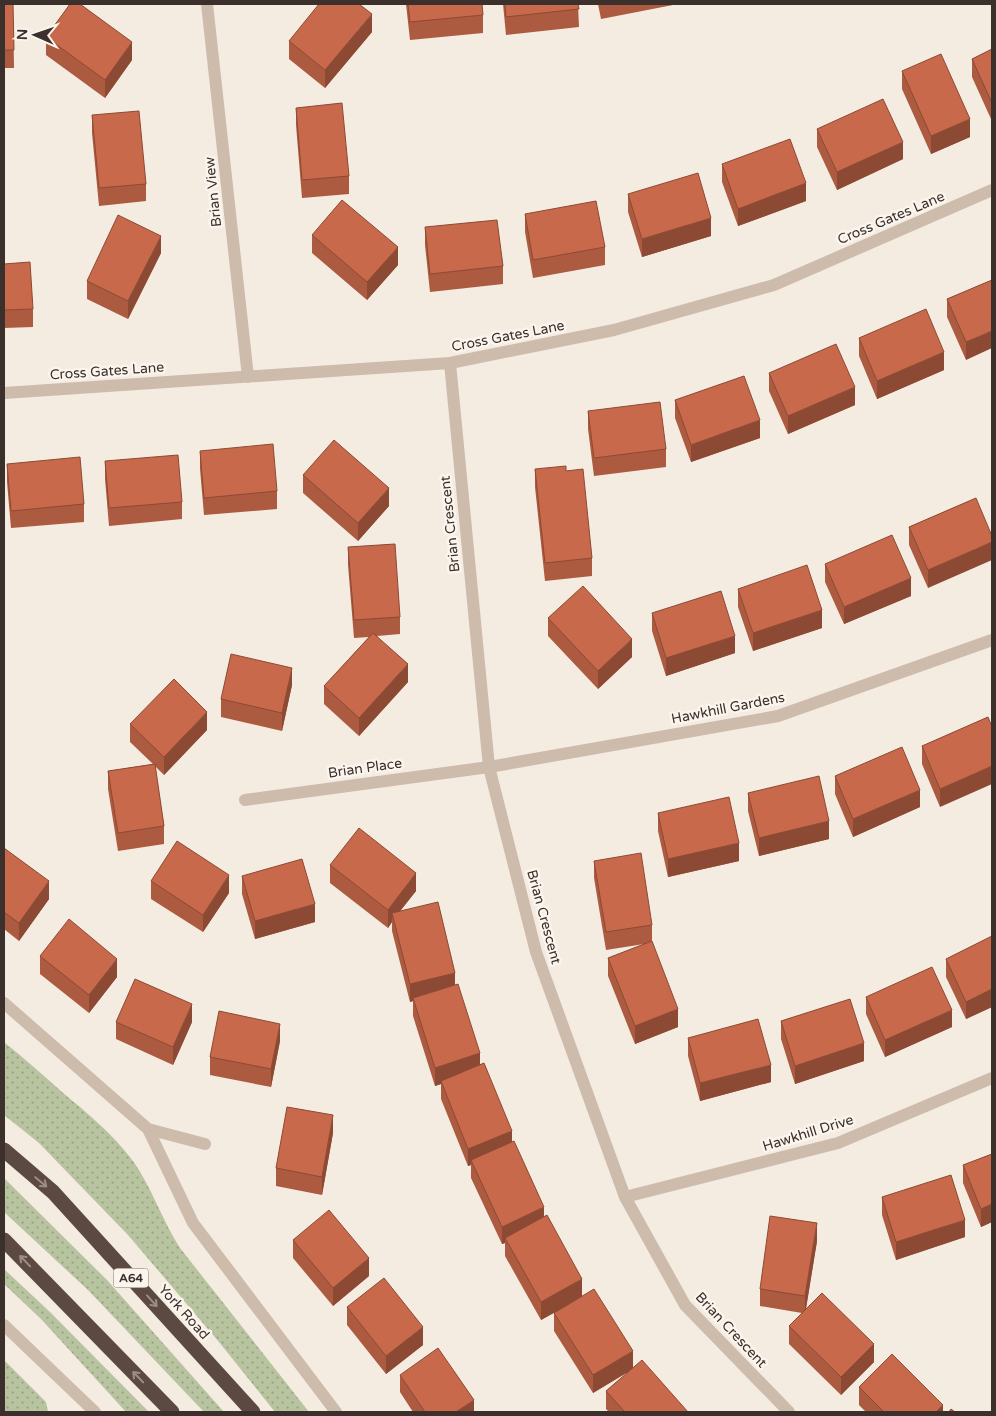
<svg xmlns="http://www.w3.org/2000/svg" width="996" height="1416" viewBox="0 0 996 1416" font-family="'Varela Round',sans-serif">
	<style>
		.grass { fill: url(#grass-dots) }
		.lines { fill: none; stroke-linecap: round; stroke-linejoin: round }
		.street { stroke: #cdbbac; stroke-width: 12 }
		.highway { stroke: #5c4a42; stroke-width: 15 }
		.wall { fill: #ac5a40 }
		.shaded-wall { fill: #8c4a34 }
		.building { fill: #c8694b; stroke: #8c4a34 }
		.oneway { stroke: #9c8e87 }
		.labels { text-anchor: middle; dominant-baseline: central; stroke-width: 5; stroke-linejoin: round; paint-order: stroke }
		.shield { fill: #fbf5ee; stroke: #756b66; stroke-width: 1 }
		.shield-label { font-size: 12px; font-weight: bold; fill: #3b302b }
		.street-label { font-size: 14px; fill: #3b302b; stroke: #fbf5ee }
	</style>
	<defs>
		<pattern id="grass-dots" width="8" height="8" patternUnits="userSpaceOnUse" patternTransform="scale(1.25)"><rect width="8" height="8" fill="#b8c4a0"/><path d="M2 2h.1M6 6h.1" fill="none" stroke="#97a083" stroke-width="1.8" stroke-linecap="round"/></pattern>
	</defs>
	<rect width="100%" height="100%" fill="#f4ebe1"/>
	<!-- grass -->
	<path class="grass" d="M 4,1042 C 24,1058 43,1075 62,1092 C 87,1113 113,1134 133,1161 C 152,1188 162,1220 180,1248 L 309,1412 L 275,1412 L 219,1342 L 128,1235 L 39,1143 L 4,1115 Z
		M 4,1178 L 107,1280 L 224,1412 L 204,1412 L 88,1290 L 4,1212 Z
		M 4,1269 L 50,1312 L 149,1412 L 126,1412 L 41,1319 L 4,1284 Z
		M 4,1360 L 46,1402 L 48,1412 L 4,1412 Z"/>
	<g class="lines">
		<!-- street -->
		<path class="street" d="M 207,4 L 248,377
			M 450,363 L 489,767 L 536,952 L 625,1197 L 685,1305 L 789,1412
			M 4,393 L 450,363 L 614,330 L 774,285 L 992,190
			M 245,800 L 489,767 L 778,716 L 992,640
			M 4,1003 L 148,1129 L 193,1223 L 336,1412
			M 148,1129 L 205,1144
			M 625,1197 L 838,1143 L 992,1078
			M 4,1325 L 95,1412"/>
		<!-- highway -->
		<path class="highway" d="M 4,1150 L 53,1192 L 253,1412
			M 4,1240 L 172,1412"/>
	</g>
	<!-- wall -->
	<path class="wall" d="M 4,4 L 13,4 L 14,68 L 4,68 Z
		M 406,4 L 482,4 L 483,15 L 483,33 L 410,40 Z
		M 503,4 L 578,4 L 579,27 L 506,35 Z
		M 598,4 L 673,4 L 673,5 L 601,19 Z
		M 372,32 L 325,88 L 289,59 L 289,41 Z
		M 46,37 L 132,60 L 105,98 L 46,55 Z
		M 992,49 L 991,119 L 972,77 L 972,59 Z
		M 902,71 L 970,137 L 931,154 L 902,89 Z
		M 296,108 L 349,176 L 349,194 L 302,198 L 296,125 Z
		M 92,115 L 146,184 L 146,201 L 99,206 L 92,133 Z
		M 817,129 L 903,159 L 837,190 L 817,147 Z
		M 722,164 L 806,201 L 738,226 L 722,182 Z
		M 628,194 L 711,236 L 642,257 L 628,212 Z
		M 525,214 L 605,247 L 605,265 L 533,278 L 525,232 Z
		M 425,227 L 503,266 L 503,284 L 430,292 L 425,245 Z
		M 312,235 L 398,265 L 367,300 L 312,253 Z
		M 161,253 L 128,319 L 87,299 L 87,281 Z
		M 4,264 L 33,309 L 33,327 L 4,328 Z
		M 992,280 L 966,360 L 947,317 L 947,299 Z
		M 859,338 L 944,370 L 877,399 L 859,356 Z
		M 769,373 L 855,405 L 788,434 L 769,391 Z
		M 675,400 L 760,438 L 691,462 L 675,418 Z
		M 588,411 L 666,449 L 666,467 L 594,476 L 588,429 Z
		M 200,451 L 277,491 L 277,509 L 204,515 L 200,469 Z
		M 105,461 L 182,502 L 182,519 L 109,526 L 105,479 Z
		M 7,464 L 84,504 L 84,522 L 11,528 L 7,482 Z
		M 535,469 L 566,471 L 592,558 L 592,576 L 545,581 L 535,487 Z
		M 303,475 L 389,506 L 358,541 L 303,493 Z
		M 976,498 L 928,588 L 909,545 L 909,527 Z
		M 348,547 L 400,617 L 400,634 L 377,636 L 408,682 L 359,736 L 324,704 L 324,686 L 369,637 L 354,638 L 348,565 Z
		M 825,564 L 911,596 L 844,624 L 825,582 Z
		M 738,589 L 822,628 L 753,651 L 738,607 Z
		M 652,613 L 735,653 L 666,676 L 652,631 Z
		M 548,618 L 632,657 L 598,689 L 548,636 Z
		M 292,685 L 282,731 L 221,717 L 221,699 Z
		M 988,717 L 940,807 L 922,764 L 922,746 Z
		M 130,724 L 207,730 L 164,775 L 155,766 L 164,826 L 164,844 L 118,851 L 108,789 L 108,771 L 153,764 L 130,742 Z
		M 835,776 L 920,807 L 853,837 L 835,794 Z
		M 748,793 L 829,839 L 759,856 L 748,811 Z
		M 658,813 L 739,861 L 668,877 L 658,831 Z
		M 4,848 L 49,899 L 19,941 L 4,929 Z
		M 594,861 L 652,925 L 652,942 L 678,1027 L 635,1044 L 608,976 L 608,958 L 644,944 L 606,950 L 594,878 Z
		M 330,865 L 416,891 L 400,911 L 455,985 L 480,1065 L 512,1142 L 544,1217 L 582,1296 L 633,1368 L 688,1412 L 609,1412 L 606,1409 L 606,1391 L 631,1370 L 593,1393 L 554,1331 L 554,1313 L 570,1304 L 541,1320 L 505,1256 L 505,1243 L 502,1244 L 471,1178 L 471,1165 L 468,1166 L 441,1099 L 441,1084 L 435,1086 L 413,1016 L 413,1001 L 410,1002 L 392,931 L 392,922 L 388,928 L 330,883 Z
		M 242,876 L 315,922 L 255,939 L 242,894 Z
		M 151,881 L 229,893 L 203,932 L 151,899 Z
		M 992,936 L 992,1007 L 966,1019 L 946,977 L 946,959 Z
		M 40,956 L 117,977 L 89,1013 L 40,974 Z
		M 866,997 L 952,1027 L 885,1057 L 866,1014 Z
		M 781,1021 L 864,1061 L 795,1084 L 781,1039 Z
		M 116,1022 L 192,1022 L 173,1065 L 116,1039 Z
		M 688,1038 L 771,1082 L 700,1101 L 688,1056 Z
		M 280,1041 L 271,1087 L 210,1075 L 210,1057 Z
		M 333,1133 L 322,1195 L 276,1186 L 276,1168 Z
		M 992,1154 L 992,1222 L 981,1227 L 963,1183 L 963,1165 Z
		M 882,1197 L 965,1237 L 896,1260 L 882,1215 Z
		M 293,1240 L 369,1276 L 333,1306 L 293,1258 Z
		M 817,1241 L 806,1309 L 874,1362 L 841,1395 L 789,1344 L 789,1326 L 802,1313 L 760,1306 L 760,1289 Z
		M 347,1307 L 423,1345 L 386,1374 L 347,1325 Z
		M 400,1375 L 474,1412 L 413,1412 L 400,1392 Z
		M 859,1387 L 943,1412 L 866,1412 L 859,1405 Z"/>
	<!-- shaded-wall -->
	<path class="shaded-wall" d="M 372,14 L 372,32 L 325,88 L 325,70 Z
		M 132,42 L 132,60 L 105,98 L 105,80 Z
		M 991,101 L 992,101 L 992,119 L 991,119 Z
		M 970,119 L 970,137 L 931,154 L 931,136 Z
		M 903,142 L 903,159 L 837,190 L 837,172 Z
		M 806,183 L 806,201 L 738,226 L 738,209 Z
		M 711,218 L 711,236 L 642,257 L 642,239 Z
		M 161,236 L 161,253 L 128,319 L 128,301 Z
		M 398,247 L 398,265 L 367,300 L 367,282 Z
		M 992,331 L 992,348 L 966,360 L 966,342 Z
		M 944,352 L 944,370 L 877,399 L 877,381 Z
		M 855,387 L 855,405 L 788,434 L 788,416 Z
		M 760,420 L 760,438 L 691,462 L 691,445 Z
		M 389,488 L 389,506 L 358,541 L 358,523 Z
		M 992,542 L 992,560 L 928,588 L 928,570 Z
		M 911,578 L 911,596 L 844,624 L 844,607 Z
		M 822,610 L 822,628 L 753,651 L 753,633 Z
		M 735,636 L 735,653 L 666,676 L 666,658 Z
		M 632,639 L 632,657 L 598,689 L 598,671 Z
		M 408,664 L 408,682 L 359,736 L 359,718 Z
		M 292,668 L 292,685 L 282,731 L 282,713 Z
		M 207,712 L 207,730 L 164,775 L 164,757 Z
		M 992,766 L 992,784 L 940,807 L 940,789 Z
		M 920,790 L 920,807 L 853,837 L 853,819 Z
		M 829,821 L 829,839 L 759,856 L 759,838 Z
		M 739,843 L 739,861 L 668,877 L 668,859 Z
		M 416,873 L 416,891 L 393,920 L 392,913 L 392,922 L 388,928 L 388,910 Z
		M 229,875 L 229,893 L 203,932 L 203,915 Z
		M 49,881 L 49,899 L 19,941 L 19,923 Z
		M 315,904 L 315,922 L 255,939 L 255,921 Z
		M 117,959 L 117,977 L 89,1013 L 89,995 Z
		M 455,973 L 455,991 L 413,998 L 413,1001 L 410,1002 L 410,984 Z
		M 992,989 L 992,1007 L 966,1019 L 966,1002 Z
		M 192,1004 L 192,1022 L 173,1065 L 173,1047 Z
		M 678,1009 L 678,1027 L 635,1044 L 635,1026 Z
		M 952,1010 L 952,1027 L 885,1057 L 885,1040 Z
		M 280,1024 L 280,1041 L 271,1087 L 271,1069 Z
		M 864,1043 L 864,1061 L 795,1084 L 795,1066 Z
		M 480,1053 L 480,1071 L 441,1081 L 441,1084 L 435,1086 L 435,1068 Z
		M 771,1065 L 771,1082 L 700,1101 L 700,1083 Z
		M 333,1115 L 333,1133 L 322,1195 L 322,1177 Z
		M 512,1131 L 512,1149 L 471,1160 L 471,1165 L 468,1166 L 468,1149 Z
		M 992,1204 L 992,1222 L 981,1227 L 981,1209 Z
		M 544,1207 L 544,1225 L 505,1238 L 505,1243 L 502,1244 L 502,1227 Z
		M 965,1220 L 965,1237 L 896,1260 L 896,1242 Z
		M 817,1223 L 817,1241 L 805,1314 L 805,1296 Z
		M 369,1258 L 369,1276 L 333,1306 L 333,1288 Z
		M 582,1279 L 582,1297 L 541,1320 L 541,1302 Z
		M 423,1327 L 423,1345 L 386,1374 L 386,1356 Z
		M 874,1344 L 874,1362 L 841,1395 L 841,1377 Z
		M 633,1351 L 633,1369 L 593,1393 L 593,1375 Z
		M 474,1400 L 474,1412 L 456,1412 Z
		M 943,1405 L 943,1412 L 936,1412 Z"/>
	<!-- building -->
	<path class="building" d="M 4,4 L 13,4 L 14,50 L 4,50 Z
		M 70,4 L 80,4 L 132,42 L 105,80 L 46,37 Z
		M 319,4 L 359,4 L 372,14 L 325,70 L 289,41 Z
		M 408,4 L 482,4 L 483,15 L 410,22 Z
		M 505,4 L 578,4 L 579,9 L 506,17 Z
		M 992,49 L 992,101 L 991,101 L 972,59 Z
		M 941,54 L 970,119 L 931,136 L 902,71 Z
		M 883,99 L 903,142 L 837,172 L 817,129 Z
		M 342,103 L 349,176 L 302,180 L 296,108 Z
		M 139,111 L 146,184 L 99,188 L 92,115 Z
		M 790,139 L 806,183 L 738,209 L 722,164 Z
		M 698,173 L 711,218 L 642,239 L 628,194 Z
		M 342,200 L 398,247 L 367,282 L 312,235 Z
		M 596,201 L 605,247 L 533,260 L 525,214 Z
		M 118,215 L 161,236 L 128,301 L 87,281 Z
		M 497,220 L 503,266 L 430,274 L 425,227 Z
		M 30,262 L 33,309 L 4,310 L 4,264 Z
		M 992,280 L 992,331 L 966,342 L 947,299 Z
		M 926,309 L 944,352 L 877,381 L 859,338 Z
		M 836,344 L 855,387 L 788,416 L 769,373 Z
		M 744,376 L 760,420 L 691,445 L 675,400 Z
		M 660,402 L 666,449 L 594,458 L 588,411 Z
		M 334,440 L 389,488 L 358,523 L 303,475 Z
		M 273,444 L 277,491 L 204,498 L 200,451 Z
		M 178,455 L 182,502 L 109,508 L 105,461 Z
		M 80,457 L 84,504 L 11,511 L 7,464 Z
		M 566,466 L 566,471 L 583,469 L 592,558 L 545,563 L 535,469 Z
		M 976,498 L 992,536 L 992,542 L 928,570 L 909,527 Z
		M 892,535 L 911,578 L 844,607 L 825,564 Z
		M 395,544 L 400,617 L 354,620 L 348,547 Z
		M 807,565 L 822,610 L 753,633 L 738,589 Z
		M 583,586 L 632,639 L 598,671 L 548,618 Z
		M 721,591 L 735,636 L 666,658 L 652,613 Z
		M 373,633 L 408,664 L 359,718 L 324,686 Z
		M 231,654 L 292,668 L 282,713 L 221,699 Z
		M 174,679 L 207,712 L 164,757 L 130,724 Z
		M 988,717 L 992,727 L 992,766 L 940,789 L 922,746 Z
		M 902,747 L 920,790 L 853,819 L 835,776 Z
		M 155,764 L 164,826 L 118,833 L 108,771 Z
		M 819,776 L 829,821 L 759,838 L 748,793 Z
		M 729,797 L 739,843 L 668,859 L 658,813 Z
		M 359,828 L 416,873 L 388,910 L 330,865 Z
		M 177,841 L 229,875 L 203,915 L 151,881 Z
		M 4,848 L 49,881 L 19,923 L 4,912 Z
		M 641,853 L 652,925 L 606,932 L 594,861 Z
		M 302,859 L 315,904 L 255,921 L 242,876 Z
		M 438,902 L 455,973 L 410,984 L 392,913 Z
		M 69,919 L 117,959 L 89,995 L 40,956 Z
		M 992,936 L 992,989 L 966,1002 L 946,959 Z
		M 652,941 L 678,1009 L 635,1026 L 608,958 Z
		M 932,967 L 952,1010 L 885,1040 L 866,997 Z
		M 135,979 L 192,1004 L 173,1047 L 116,1022 Z
		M 458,984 L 480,1053 L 435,1068 L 413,998 Z
		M 850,999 L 864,1043 L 795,1066 L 781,1021 Z
		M 219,1011 L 280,1024 L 271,1069 L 210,1057 Z
		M 758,1019 L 771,1065 L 700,1083 L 688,1038 Z
		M 484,1063 L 512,1131 L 468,1149 L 441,1081 Z
		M 287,1107 L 333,1115 L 322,1177 L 276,1168 Z
		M 514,1141 L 544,1207 L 502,1227 L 471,1160 Z
		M 992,1154 L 992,1204 L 981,1209 L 963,1165 Z
		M 951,1175 L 965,1220 L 896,1242 L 882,1197 Z
		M 329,1210 L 369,1258 L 333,1288 L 293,1240 Z
		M 547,1215 L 582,1279 L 541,1302 L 505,1238 Z
		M 770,1216 L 817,1223 L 805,1296 L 760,1289 Z
		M 384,1278 L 423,1327 L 386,1356 L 347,1307 Z
		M 594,1289 L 633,1351 L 593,1375 L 554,1313 Z
		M 822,1293 L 874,1344 L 841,1377 L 789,1326 Z
		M 438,1348 L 474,1400 L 456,1412 L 425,1412 L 400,1375 Z
		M 892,1354 L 943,1405 L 936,1412 L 884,1412 L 859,1387 Z
		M 642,1360 L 688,1412 L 625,1412 L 606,1391 Z
		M 951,1409 L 955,1412 L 949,1412 Z"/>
	<!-- one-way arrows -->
	<defs><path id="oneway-shaft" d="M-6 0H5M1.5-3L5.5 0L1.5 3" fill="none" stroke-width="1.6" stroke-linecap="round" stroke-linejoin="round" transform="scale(1.25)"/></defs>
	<g class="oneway">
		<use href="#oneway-shaft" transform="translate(41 1182) rotate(40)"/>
		<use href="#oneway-shaft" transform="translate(25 1261) rotate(-134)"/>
		<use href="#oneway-shaft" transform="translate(152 1301) rotate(48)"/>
		<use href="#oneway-shaft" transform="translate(138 1377) rotate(-134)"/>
	</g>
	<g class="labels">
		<!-- shield labels -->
		<rect class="shield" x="113.5" y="1268.5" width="35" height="19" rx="4"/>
		<g class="shield-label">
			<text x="131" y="1278">A64</text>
		</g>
		<!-- street labels -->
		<g class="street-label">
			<text transform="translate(213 192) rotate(-96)">Brian View</text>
			<text transform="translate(891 218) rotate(-23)">Cross Gates Lane</text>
			<text transform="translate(508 336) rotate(-11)">Cross Gates Lane</text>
			<text transform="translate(107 371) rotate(-4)">Cross Gates Lane</text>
			<text transform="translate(450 524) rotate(-96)">Brian Crescent</text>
			<text transform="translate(728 708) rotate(-11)">Hawkhill Gardens</text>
			<text transform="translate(365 768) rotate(-8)">Brian Place</text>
			<text transform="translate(544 917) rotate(75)">Brian Crescent</text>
			<text transform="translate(808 1133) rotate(-17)">Hawkhill Drive</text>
			<text transform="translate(184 1312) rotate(48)">York Road</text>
			<text transform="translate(731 1330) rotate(47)">Brian Crescent</text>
		</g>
	</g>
	<!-- border -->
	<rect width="996" height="1416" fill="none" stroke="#3b302b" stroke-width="10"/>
	<!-- north arrow -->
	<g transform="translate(35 35) rotate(272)" stroke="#fbf5ee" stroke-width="4" paint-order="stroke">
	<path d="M0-4L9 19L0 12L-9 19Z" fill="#3b302b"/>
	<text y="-8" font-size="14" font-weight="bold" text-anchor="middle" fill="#3b302b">N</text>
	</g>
</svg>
